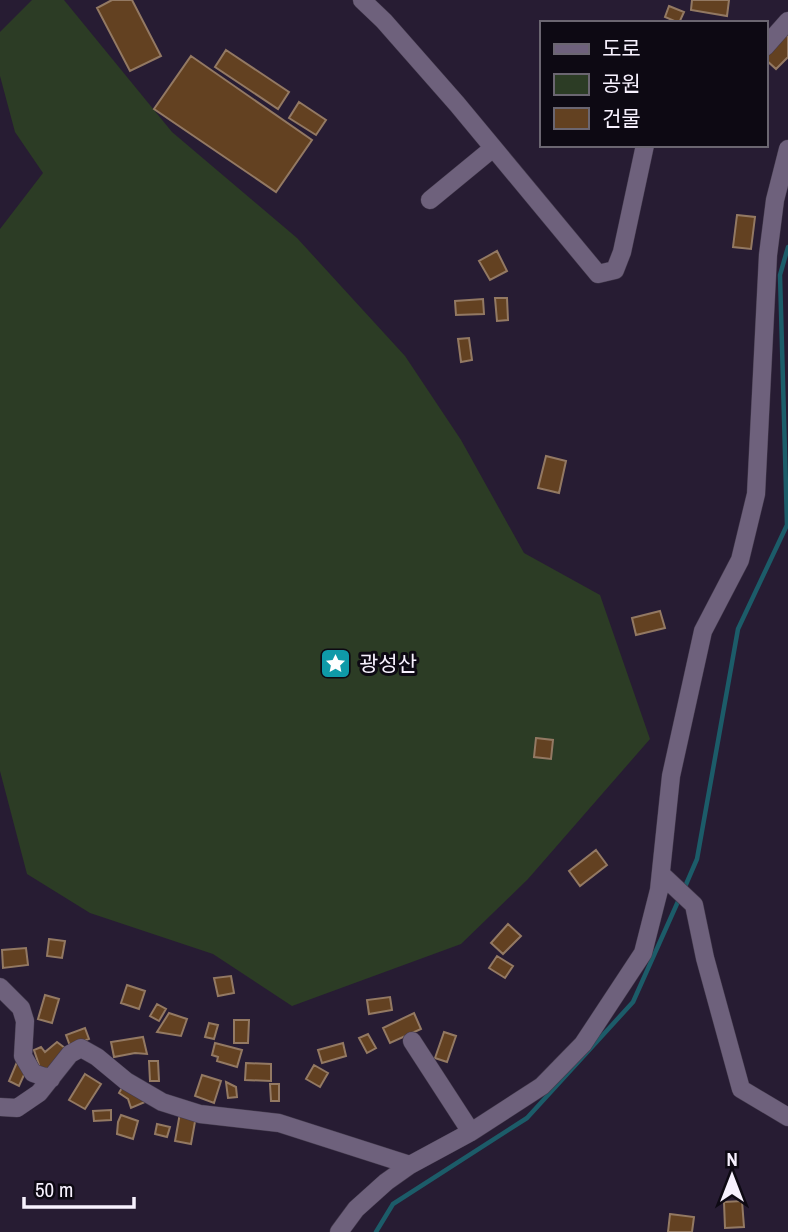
<svg xmlns="http://www.w3.org/2000/svg" width="788" height="1232" viewBox="0 0 788 1232" font-family="'Archivo Narrow','Noto Sans KR',sans-serif">
	<style>
		.green { fill: #2c3c25 }
		.lines { fill: none; stroke-linecap: round; stroke-linejoin: round }
		.stream { stroke: #1c5c69; stroke-width: 4.5 }
		.building { fill: #634121; stroke: #937963; stroke-width: 2 }
		.minor-casing { stroke: #433a4c; stroke-width: 19 }
		.minor { stroke: #6e617c; stroke-width: 18 }
		.labels { text-anchor: middle; dominant-baseline: central; stroke-width: 6; stroke-linejoin: round; paint-order: stroke }
		.poi-label { font-size: 21px; fill: #f7f1fe; stroke: #0d0913; text-anchor: start }
	</style>
	<rect width="100%" height="100%" fill="#271c33"/>
	<!-- green -->
	<path class="green" d="M 32,0 L 64,0 L 172,132 L 297,238 L 405,356 L 461,440 L 524,553 L 600,595 L 650,739 L 528,879 L 461,944 L 292,1006 L 213,954 L 90,913 L 27,874 L 0,771 L 0,229 L 43,173 L 15,132 L 0,76 L 0,32 Z"/>
	<g class="lines">
		<!-- stream -->
		<path class="stream" d="M 684,889 L 697,859 L 738,629 L 787,525 L 780,275 L 788,247
			M 376,1232 L 393,1204 L 527,1118 L 633,1002 L 680,897"/>
	</g>
	<!-- building -->
	<path class="building" d="M 112,0 L 132,0 L 161,56 L 130,71 L 97,8 Z
		M 692,0 L 729,0 L 727,16 L 691,10 Z
		M 669,6 L 684,12 L 679,23 L 665,17 Z
		M 784,33 L 788,37 L 788,57 L 776,69 L 765,59 L 765,53 Z
		M 226,50 L 289,92 L 278,109 L 215,67 Z
		M 191,56 L 312,140 L 276,192 L 154,109 Z
		M 299,102 L 326,120 L 316,135 L 289,118 Z
		M 737,215 L 755,217 L 751,249 L 733,247 Z
		M 497,251 L 507,271 L 490,280 L 479,261 Z
		M 495,298 L 507,298 L 508,320 L 497,321 Z
		M 483,299 L 484,314 L 456,315 L 455,301 Z
		M 469,338 L 472,360 L 461,362 L 458,339 Z
		M 546,456 L 566,461 L 559,493 L 538,488 Z
		M 660,611 L 665,628 L 636,635 L 632,618 Z
		M 536,738 L 553,740 L 551,759 L 534,757 Z
		M 596,850 L 607,865 L 580,886 L 569,871 Z
		M 508,924 L 521,936 L 503,954 L 491,943 Z
		M 49,939 L 65,941 L 62,958 L 47,956 Z
		M 26,948 L 28,965 L 3,968 L 2,950 Z
		M 497,956 L 513,966 L 505,978 L 489,968 Z
		M 231,976 L 234,993 L 218,996 L 214,978 Z
		M 127,985 L 145,991 L 139,1009 L 121,1003 Z
		M 45,995 L 59,999 L 52,1023 L 38,1019 Z
		M 390,997 L 392,1010 L 369,1014 L 367,1000 Z
		M 157,1004 L 166,1009 L 159,1021 L 150,1016 Z
		M 169,1013 L 187,1019 L 181,1036 L 157,1032 Z
		M 414,1013 L 421,1029 L 390,1043 L 383,1028 Z
		M 234,1020 L 249,1020 L 248,1043 L 234,1043 Z
		M 209,1023 L 218,1025 L 214,1039 L 205,1037 Z
		M 85,1028 L 89,1039 L 70,1046 L 66,1035 Z
		M 444,1032 L 456,1036 L 447,1062 L 435,1058 Z
		M 368,1034 L 376,1048 L 367,1053 L 359,1038 Z
		M 143,1037 L 147,1054 L 135,1053 L 114,1057 L 111,1042 Z
		M 57,1042 L 65,1048 L 53,1069 L 40,1068 L 34,1050 L 41,1047 L 45,1052 Z
		M 215,1043 L 242,1050 L 237,1067 L 217,1061 L 218,1057 L 212,1055 Z
		M 343,1043 L 346,1056 L 322,1063 L 318,1050 Z
		M 149,1061 L 158,1061 L 159,1081 L 150,1081 Z
		M 17,1062 L 28,1066 L 19,1086 L 9,1081 Z
		M 246,1063 L 271,1064 L 271,1081 L 245,1080 Z
		M 314,1065 L 328,1073 L 320,1087 L 306,1079 Z
		M 85,1074 L 101,1084 L 85,1109 L 69,1100 Z
		M 202,1075 L 221,1081 L 214,1103 L 195,1096 Z
		M 226,1082 L 236,1087 L 237,1097 L 228,1098 Z
		M 124,1084 L 145,1102 L 131,1108 L 128,1099 L 119,1093 Z
		M 270,1084 L 279,1084 L 279,1101 L 271,1101 Z
		M 111,1110 L 111,1120 L 94,1121 L 93,1111 Z
		M 180,1113 L 196,1116 L 191,1144 L 175,1141 Z
		M 121,1115 L 138,1121 L 133,1139 L 117,1134 L 118,1122 Z
		M 157,1124 L 170,1127 L 167,1137 L 155,1134 Z
		M 742,1201 L 744,1227 L 725,1228 L 724,1202 Z
		M 670,1214 L 694,1217 L 692,1232 L 668,1232 Z"/>
	<g class="lines">
		<defs>
			<path id="minor" d="M 362,0 L 384,21 L 457,104 L 598,274 L 615,270 L 622,252 L 645,145
				M 765,47 L 788,21
				M 430,200 L 492,149
				M 661,874 L 694,905 L 705,958 L 741,1089 L 788,1117
				M 0,987 L 21,1008 L 25,1021 L 23,1056 L 33,1073 L 51,1079
				M 412,1041 L 471,1132
				M 0,1107 L 17,1108 L 39,1093 L 70,1054 L 81,1048 L 97,1057 L 126,1081 L 162,1102 L 200,1114 L 279,1123 L 410,1165
				M 339,1232 L 356,1209 L 386,1182 L 410,1165 L 471,1132 L 542,1086 L 583,1044 L 643,953 L 659,890 L 671,776 L 703,631 L 740,560 L 756,494 L 768,255 L 775,200 L 788,149"/>
		</defs>
		<!-- minor casing -->
		<use href="#minor" class="minor-casing"/>
		<!-- minor -->
		<use href="#minor" class="minor"/>
	</g>
	<!-- icons -->
	<defs>
		<symbol id="sight-square" viewBox="-11 -11 22 22"><rect x="-9" y="-9" width="18" height="18" rx="4" fill="#0f9aa8" stroke="#0d0913"/><path d="M0-6L1.8-2.2L6-1.7L2.9 1.2L3.7 5.4L0 3.3L-3.7 5.4L-2.9 1.2L-6-1.7L-1.8-2.2Z" fill="#fff"/></symbol>
	</defs>
	<g fill-rule="evenodd">
		<use href="#sight-square" x="318" y="646" width="35" height="35"/>
	</g>
	<g class="labels">
		<!-- poi labels -->
		<g class="poi-label">
			<text x="359" y="663">광성산</text>
		</g>
	</g>
	<!-- legend -->
	<rect x="540" y="21" width="228" height="126" fill="#0d0913" stroke="#6b6671" stroke-width="2"/>
	<rect x="554" y="44" width="35" height="10" fill="#6e617c" stroke="#6b6671" stroke-width="2"/>
	<text x="602" y="56" font-size="21" fill="#f7f1fe">도로</text>
	<rect x="554" y="74" width="35" height="21" fill="#2c3c25" stroke="#6b6671" stroke-width="2"/>
	<text x="602" y="91" font-size="21" fill="#f7f1fe">공원</text>
	<rect x="554" y="108" width="35" height="21" fill="#634121" stroke="#6b6671" stroke-width="2"/>
	<text x="602" y="126" font-size="21" fill="#f7f1fe">건물</text>
	<!-- north arrow -->
	<g transform="translate(732 1176)" stroke="#0d0913" stroke-width="5" paint-order="stroke">
	<path d="M0-5L12 26L0 18L-12 26Z" fill="#f7f1fe"/>
	<text y="-10" font-size="19" font-weight="bold" text-anchor="middle" fill="#f7f1fe">N</text>
	</g>
	<!-- scale -->
	<path d="M24 1197v10h110v-10" fill="none" stroke="#f7f1fe" stroke-width="3.5"/>
	<text x="35" y="1197" font-size="21" fill="#f7f1fe" stroke="#0d0913" stroke-width="5" paint-order="stroke">50 m</text>
</svg>
